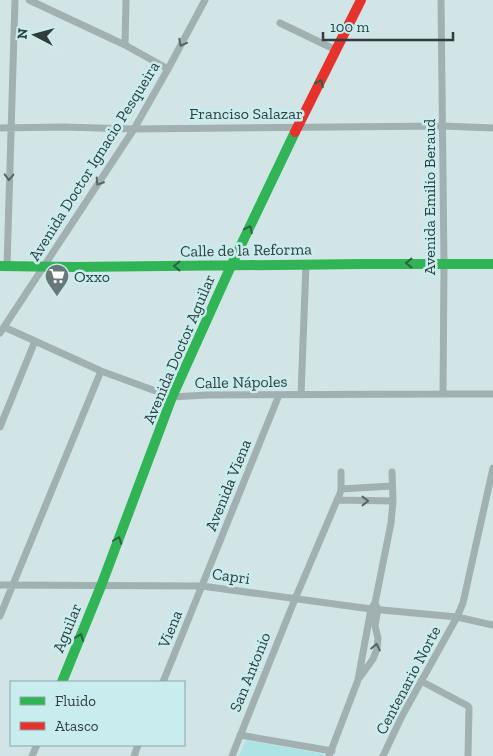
<svg xmlns="http://www.w3.org/2000/svg" width="493" height="756" viewBox="0 0 493 756" font-family="'Zilla Slab',serif">
	<style>
		.green { fill: #ade3e4 }
		.lines { fill: none; stroke-linecap: round; stroke-linejoin: round }
		.street { stroke: #a1b0b0; stroke-width: 7 }
		.fast { stroke: #30b455; stroke-width: 10 }
		.jam { stroke: #e5322d; stroke-width: 10 }
		.oneway { stroke: #576565 }
		.oneway2 { stroke: #2f6144 }
		.labels { text-anchor: middle; dominant-baseline: central; stroke-width: 5; stroke-linejoin: round; paint-order: stroke }
		.street-label { font-size: 16px; fill: #2f3d3d; stroke: #c9edee }
		.poi-label { font-size: 16px; fill: #2f3d3d; stroke: #c9edee; text-anchor: start }
	</style>
	<rect width="100%" height="100%" fill="#d1e5e6"/>
	<!-- green -->
	<path class="green" d="M 246,740 L 324,754 L 323,756 L 239,756 Z"/>
	<g class="lines">
		<!-- street -->
		<path class="street" d="M 29,0 L 125,45 L 168,69
			M 441,0 L 444,263 L 443,394
			M 280,23 L 336,50
			M 125,45 L 126,0
			M 0,128 L 63,127 L 134,129 L 443,126 L 493,128
			M 7,266 L 15,0
			M 4,327 L 101,371 L 172,397 L 207,395 L 443,394 L 493,394
			M 0,333 L 134,129 L 168,69 L 205,0
			M 301,395 L 306,264
			M 0,427 L 35,341
			M 341,489 L 392,486
			M 337,500 L 393,501
			M 0,585 L 202,586 L 371,609 L 457,617 L 493,625
			M 0,616 L 101,371
			M 360,677 L 373,659 L 377,649 L 378,638 L 375,626 L 378,609 L 377,607
			M 421,681 L 468,706 L 469,708 L 468,756
			M 163,682 L 279,395
			M 240,735 L 332,751
			M 32,756 L 37,745
			M 134,756 L 138,745
			M 232,756 L 295,599 L 341,491 L 341,472
			M 329,756 L 358,680 L 371,609 L 375,603 L 391,523 L 393,501 L 392,472
			M 383,756 L 402,716 L 457,617 L 463,603 L 493,468"/>
		<!-- fast -->
		<path class="fast" d="M 0,266 L 74,267 L 364,264 L 493,264
			M 62,682 L 101,586 L 172,397 L 231,266 L 295,132"/>
		<!-- jam -->
		<path class="jam" d="M 295,132 L 361,0"/>
	</g>
	<!-- one-way arrows -->
	<defs><path id="oneway-chevron" d="M-2-3.5L2.5 0L-2 3.5" fill="none" stroke-width="1.6" stroke-linecap="round" stroke-linejoin="round" transform="scale(1.25)"/></defs>
	<g class="oneway">
		<use href="#oneway-chevron" transform="translate(182 43) rotate(118)"/>
		<use href="#oneway-chevron" transform="translate(9 177) rotate(91)"/>
		<use href="#oneway-chevron" transform="translate(99 182) rotate(123)"/>
		<use href="#oneway-chevron" transform="translate(365 501)"/>
		<use href="#oneway-chevron" transform="translate(376 647) rotate(-78)"/>
	</g>
	<g class="oneway2">
		<use href="#oneway-chevron" transform="translate(320 83) rotate(-63)"/>
		<use href="#oneway-chevron" transform="translate(249 229) rotate(-64)"/>
		<use href="#oneway-chevron" transform="translate(409 263) rotate(180)"/>
		<use href="#oneway-chevron" transform="translate(177 266) rotate(180)"/>
		<use href="#oneway-chevron" transform="translate(118 540) rotate(-69)"/>
		<use href="#oneway-chevron" transform="translate(80 637) rotate(-68)"/>
	</g>
	<!-- icons -->
	<defs>
		<symbol id="supermarket-pin" viewBox="-11 -11 22 30"><path d="M0 17L-7.5 6A9.5 9.5 0 1 1 7.5 6Z" fill="#687878" stroke="#c9edee"/><path d="M-6-5.5h2.5l.6 2H6L4.5 2H-2.5L-4.4-4H-6ZM-1.5 3.2a1.3 1.3 0 1 0 .1 0ZM3 3.2a1.3 1.3 0 1 0 .1 0Z" fill="#fff"/></symbol>
	</defs>
	<g fill-rule="evenodd">
		<use href="#supermarket-pin" x="43" y="262" width="28" height="38"/>
	</g>
	<g class="labels">
		<!-- street labels -->
		<g class="street-label">
			<text x="246" y="113">Franciso Salazar</text>
			<text transform="translate(94 161) rotate(-58)">Avenida Doctor Ignacio Pesqueira</text>
			<text transform="translate(429 197) rotate(-90)">Avenida Emilio Beraud</text>
			<text transform="translate(246 250) rotate(-1)">Calle de la Reforma</text>
			<text transform="translate(179 349) rotate(-67)">Avenida Doctor Aguilar</text>
			<text transform="translate(241 382) rotate(-1)">Calle Nápoles</text>
			<text transform="translate(228 485) rotate(-68)">Avenida Viena</text>
			<text transform="translate(231 576) rotate(8)">Capri</text>
			<text transform="translate(67 628) rotate(-68)">Aguilar</text>
			<text transform="translate(170 629) rotate(-68)">Viena</text>
			<text transform="translate(250 672) rotate(-68)">San Antonio</text>
			<text transform="translate(408 680) rotate(-62)">Centenario Norte</text>
		</g>
		<!-- poi labels -->
		<g class="poi-label">
			<text x="74" y="276">Oxxo</text>
		</g>
	</g>
	<!-- legend -->
	<rect x="10" y="681" width="175" height="65" fill="#c9edee" stroke="#8ba7a7"/>
	<rect x="20" y="697" width="25" height="8" fill="#30b455" stroke="#8ba7a7"/>
	<text x="55" y="706" font-size="15" fill="#2f3d3d">Fluido</text>
	<rect x="20" y="722" width="25" height="8" fill="#e5322d" stroke="#8ba7a7"/>
	<text x="55" y="731" font-size="15" fill="#2f3d3d">Atasco</text>
	<!-- north arrow -->
	<g transform="translate(35 35) rotate(276)" stroke="#c9edee" stroke-width="4" paint-order="stroke">
	<path d="M0-4L9 19L0 12L-9 19Z" fill="#2f3d3d"/>
	<text y="-8" font-size="14" font-weight="bold" text-anchor="middle" fill="#2f3d3d">N</text>
	</g>
	<!-- scale -->
	<path d="M323 32v8h130v-8" fill="none" stroke="#2f3d3d" stroke-width="2.5"/>
	<text x="330" y="32" font-size="15" fill="#2f3d3d" stroke="#c9edee" stroke-width="4" paint-order="stroke">100 m</text>
</svg>
